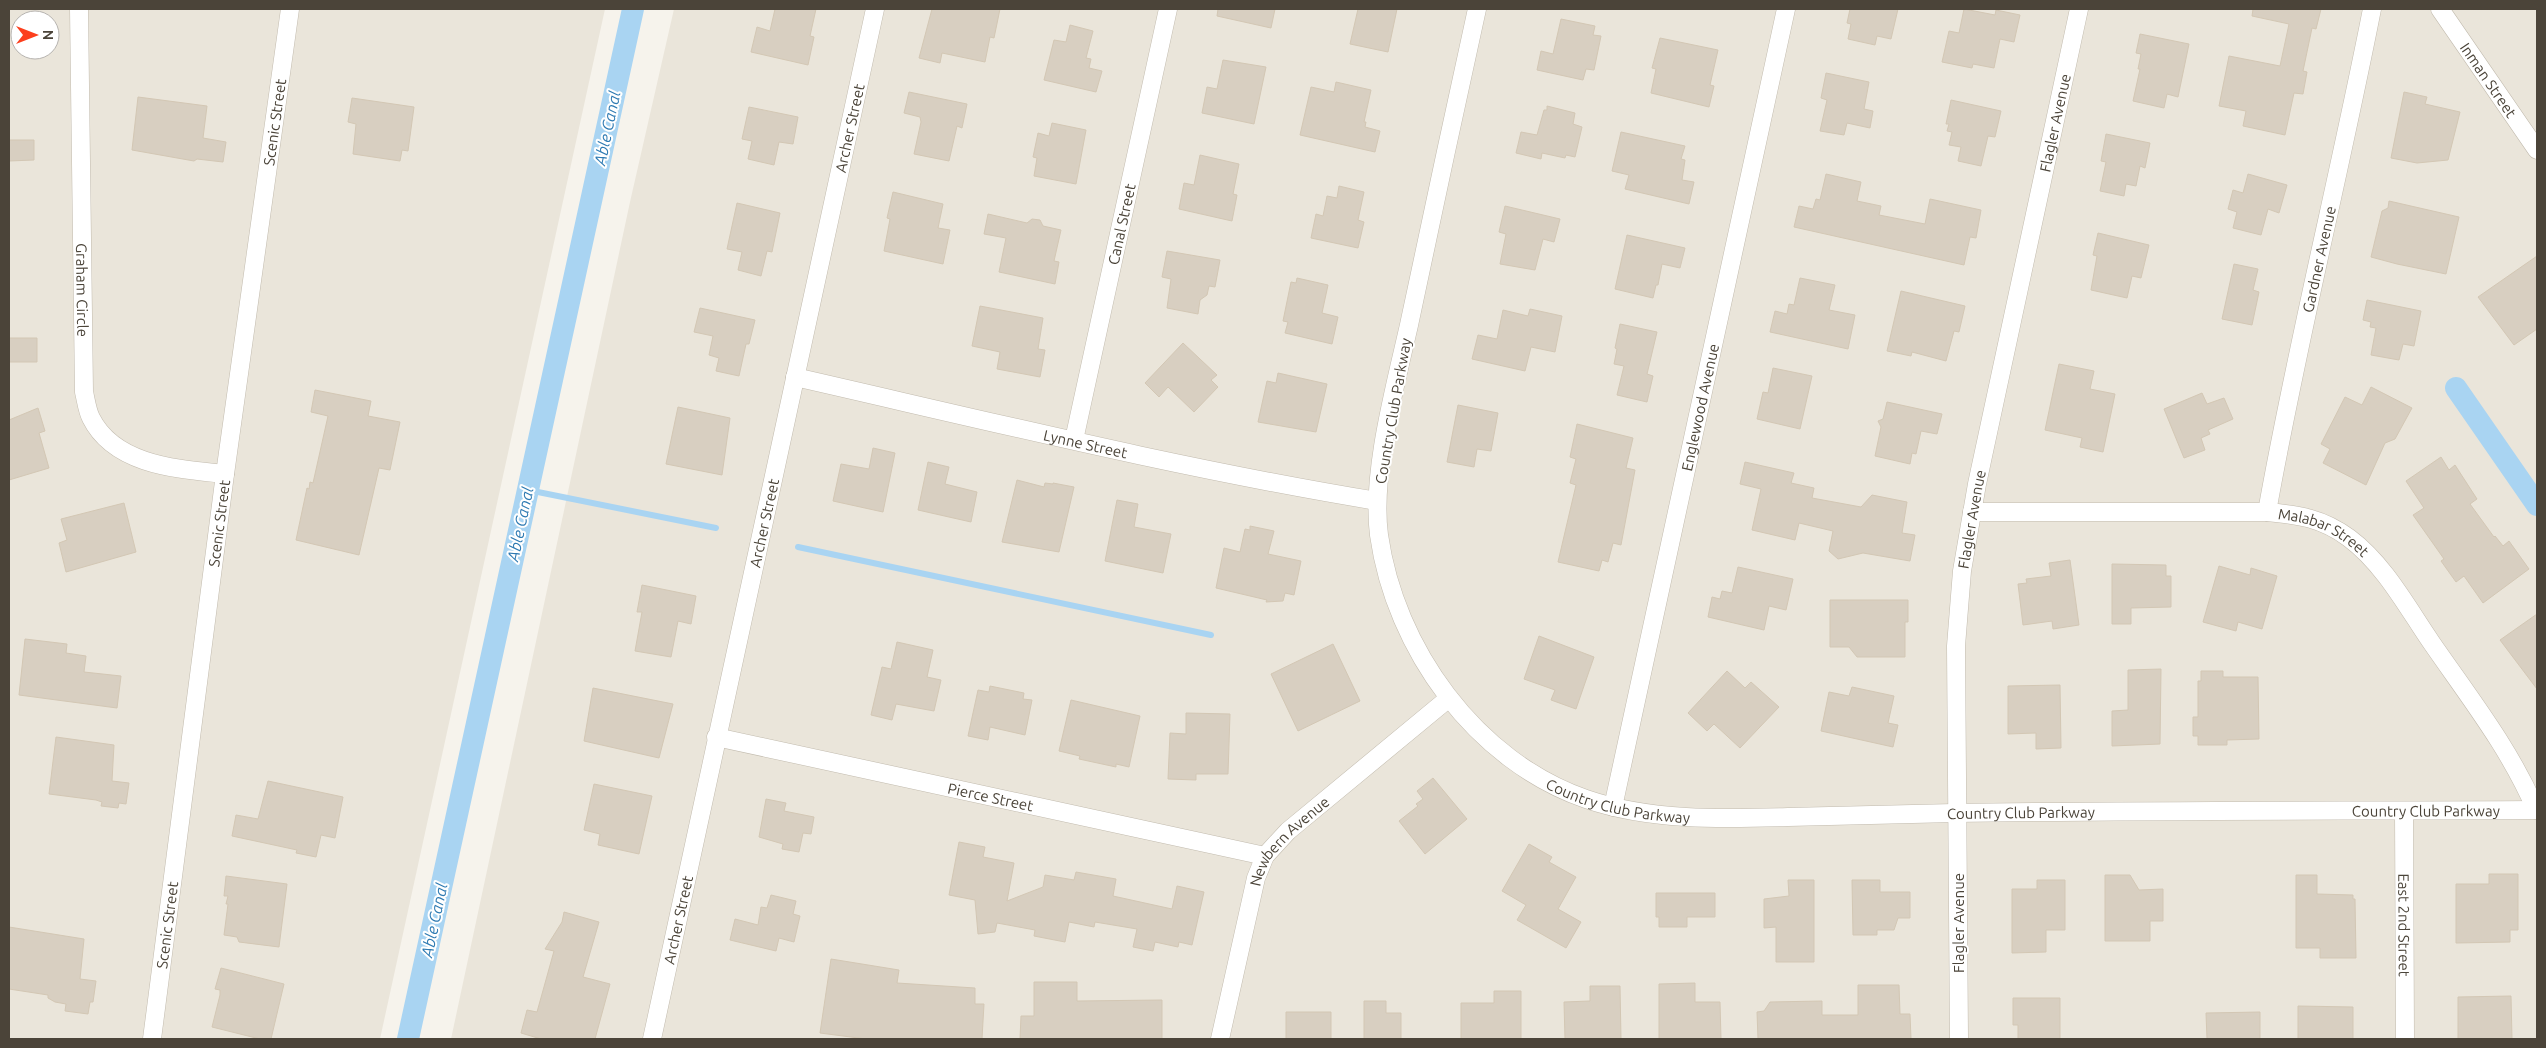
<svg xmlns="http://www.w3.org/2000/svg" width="2546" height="1048" viewBox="0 0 2546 1048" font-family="Ubuntu,sans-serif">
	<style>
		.residential { fill: #eae5da; fill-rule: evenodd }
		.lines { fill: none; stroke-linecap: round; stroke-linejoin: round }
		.stream { stroke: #a9d4f2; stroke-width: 6 }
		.canal { stroke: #a9d4f2; stroke-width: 22 }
		.building { fill: #d8cfc1; stroke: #d3c7b4 }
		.minor-casing { stroke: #c2bbae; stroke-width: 19 }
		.minor { stroke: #fff; stroke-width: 18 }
		.labels { text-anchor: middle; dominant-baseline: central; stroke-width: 4; stroke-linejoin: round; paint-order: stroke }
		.street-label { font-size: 15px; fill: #4b4439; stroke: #fff }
		.water-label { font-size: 16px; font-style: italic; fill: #2e7ab2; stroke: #fff }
	</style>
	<rect width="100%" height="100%" fill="#f6f3ec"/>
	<!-- residential -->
	<path class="residential" d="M 9,9 L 605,9 L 380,1039 L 9,1039 ZM 20,20 L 50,20 L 50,50 L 20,50 Z
		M 674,9 L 2537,9 L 2537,1039 L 451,1039 L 630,202 Z"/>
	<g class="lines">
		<!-- stream -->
		<path class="stream" d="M 528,490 L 716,528
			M 798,547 L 1211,635"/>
		<!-- canal -->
		<path class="canal" d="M 2456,388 L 2537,505
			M 408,1039 L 633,9"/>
	</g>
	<!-- building -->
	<path class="building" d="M 775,9 L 816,9 L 810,36 L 814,37 L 808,65 L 751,52 L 757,27 L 770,31 Z
		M 932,9 L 1000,9 L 994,38 L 990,37 L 985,62 L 942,53 L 940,63 L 919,58 Z
		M 1218,9 L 1275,9 L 1271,28 L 1217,16 Z
		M 1358,9 L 1397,9 L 1388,52 L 1350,44 Z
		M 1850,9 L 1898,9 L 1891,39 L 1877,36 L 1875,45 L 1848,39 L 1851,24 L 1847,23 Z
		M 1964,9 L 1995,15 L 1996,10 L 2020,15 L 2014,42 L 2000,39 L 1994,68 L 1973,64 L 1972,68 L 1942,62 L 1949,31 L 1959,33 Z
		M 2253,9 L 2321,9 L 2316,29 L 2312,28 L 2303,71 L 2307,72 L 2303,94 L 2294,93 L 2285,135 L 2243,126 L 2246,111 L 2219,106 L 2229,56 L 2280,66 L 2289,24 L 2252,16 Z
		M 1561,19 L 1595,26 L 1593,35 L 1601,36 L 1594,70 L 1586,69 L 1583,80 L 1537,70 L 1541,51 L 1553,54 Z
		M 1070,25 L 1093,31 L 1086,58 L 1091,59 L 1089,68 L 1102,71 L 1096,92 L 1044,80 L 1054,40 L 1066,42 Z
		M 2140,34 L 2189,44 L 2178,97 L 2167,94 L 2164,108 L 2133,101 L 2140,69 L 2138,69 L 2141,54 L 2136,53 Z
		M 1660,38 L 1718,50 L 1710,85 L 1714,86 L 1709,107 L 1651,93 L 1656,69 L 1652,68 Z
		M 1223,60 L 1266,67 L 1254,124 L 1202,113 L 1207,87 L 1217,89 Z
		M 1826,73 L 1869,82 L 1864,109 L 1873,111 L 1870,128 L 1847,123 L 1844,135 L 1820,131 L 1827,100 L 1821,98 Z
		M 1336,82 L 1371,90 L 1364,122 L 1366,122 L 1365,127 L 1380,131 L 1375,152 L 1300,135 L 1311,87 L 1334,92 Z
		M 909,92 L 967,104 L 962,128 L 957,126 L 949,161 L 914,154 L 921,122 L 920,117 L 904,113 Z
		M 2404,92 L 2427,97 L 2425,104 L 2460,112 L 2448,160 L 2417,163 L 2391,158 Z
		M 138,97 L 207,106 L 203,138 L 226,142 L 223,162 L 197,159 L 194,161 L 132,150 Z
		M 352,98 L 414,107 L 408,151 L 402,150 L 400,161 L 353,154 L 356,124 L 348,122 Z
		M 1951,100 L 2001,111 L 1995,137 L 1988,136 L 1981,166 L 1958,161 L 1961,147 L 1949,145 L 1952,132 L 1947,131 L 1949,124 L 1946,124 Z
		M 1547,106 L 1575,113 L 1573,124 L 1582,127 L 1575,157 L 1566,155 L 1565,158 L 1542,153 L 1541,159 L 1516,153 L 1521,132 L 1537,135 L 1544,110 L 1547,110 Z
		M 749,107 L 798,117 L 793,144 L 779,142 L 774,165 L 748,159 L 752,141 L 742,139 Z
		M 1052,123 L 1086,130 L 1076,184 L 1034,176 L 1037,158 L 1033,157 L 1038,133 L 1049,136 Z
		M 1621,132 L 1685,146 L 1681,159 L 1685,160 L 1682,180 L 1694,182 L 1689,204 L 1625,189 L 1629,175 L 1612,171 Z
		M 2106,134 L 2150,143 L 2145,168 L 2140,166 L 2136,186 L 2126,184 L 2124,196 L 2100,191 L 2106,162 L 2101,161 Z
		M 9,140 L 34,140 L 34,160 L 9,161 Z
		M 1200,155 L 1239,164 L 1233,194 L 1237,195 L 1232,221 L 1179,209 L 1184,183 L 1194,185 Z
		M 1826,174 L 1861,182 L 1857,201 L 1881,206 L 1879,215 L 1925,224 L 1930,199 L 1981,210 L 1976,238 L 1970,237 L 1964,265 L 1794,227 L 1799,206 L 1813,209 L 1816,199 L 1820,200 Z
		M 2248,174 L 2287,185 L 2279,213 L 2268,209 L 2261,235 L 2233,228 L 2237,212 L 2228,209 L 2233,190 L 2243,193 Z
		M 1339,186 L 1364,192 L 1358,220 L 1364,222 L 1358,248 L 1311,238 L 1316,214 L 1323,216 L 1327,196 L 1337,198 Z
		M 893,192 L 943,204 L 938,228 L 950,230 L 943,264 L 884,251 L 890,219 L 887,218 Z
		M 2389,201 L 2459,217 L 2446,274 L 2397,264 L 2371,257 L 2382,211 L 2388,208 Z
		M 737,203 L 780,213 L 772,252 L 767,251 L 761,276 L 738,270 L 742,252 L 727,249 Z
		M 1505,206 L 1560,219 L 1554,242 L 1543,239 L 1535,270 L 1500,264 L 1506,234 L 1499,232 Z
		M 988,214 L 1027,223 L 1032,219 L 1040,220 L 1043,226 L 1061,230 L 1054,261 L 1059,262 L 1055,284 L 999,272 L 1006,238 L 984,234 Z
		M 2098,233 L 2149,245 L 2141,278 L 2132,276 L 2127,298 L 2091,290 L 2097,256 L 2093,255 Z
		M 1627,235 L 1685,248 L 1680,268 L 1662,264 L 1658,285 L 1656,285 L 1653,298 L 1615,289 Z
		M 1167,251 L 1220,260 L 1215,287 L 1209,286 L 1207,295 L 1200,300 L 1198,314 L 1167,308 L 1171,279 L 1162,277 Z
		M 2537,256 L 2537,329 L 2514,345 L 2478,297 Z
		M 2234,264 L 2258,269 L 2253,290 L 2259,292 L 2252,325 L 2222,319 Z
		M 1297,278 L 1328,285 L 1322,313 L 1338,317 L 1332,344 L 1285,333 L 1288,322 L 1283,321 L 1291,282 L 1296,283 Z
		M 1800,278 L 1835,285 L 1829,310 L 1855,315 L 1848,349 L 1770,332 L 1775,311 L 1787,314 L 1789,304 L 1794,305 Z
		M 1901,291 L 1965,306 L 1959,332 L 1954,331 L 1946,361 L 1912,352 L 1911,356 L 1887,351 Z
		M 2367,300 L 2421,311 L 2414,346 L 2403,344 L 2399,360 L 2371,355 L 2376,328 L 2370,327 L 2371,322 L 2363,320 Z
		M 980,306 L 1043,318 L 1038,349 L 1045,350 L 1040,377 L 997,369 L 1000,352 L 972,346 Z
		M 700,308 L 755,320 L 749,344 L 746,344 L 739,376 L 716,371 L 719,358 L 709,355 L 713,336 L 694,332 Z
		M 1530,309 L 1562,316 L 1555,352 L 1531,347 L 1525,371 L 1472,359 L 1478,335 L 1497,339 L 1503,310 L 1528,316 Z
		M 1620,324 L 1657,332 L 1647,374 L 1653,376 L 1647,402 L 1617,395 L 1624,366 L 1614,364 L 1617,349 L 1615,348 Z
		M 9,338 L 37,338 L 37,362 L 9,362 Z
		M 1183,343 L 1217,375 L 1211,380 L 1218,387 L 1194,412 L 1168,387 L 1159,397 L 1145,383 Z
		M 2059,364 L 2094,371 L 2090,389 L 2115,394 L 2103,452 L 2080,447 L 2082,438 L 2045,430 Z
		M 1773,368 L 1812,376 L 1800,429 L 1757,419 L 1763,392 L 1768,393 Z
		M 1278,373 L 1327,384 L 1316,432 L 1258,422 L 1267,381 L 1276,383 Z
		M 2371,387 L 2412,408 L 2395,439 L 2385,443 L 2366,485 L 2323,463 L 2330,449 L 2321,444 L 2345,397 L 2362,405 Z
		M 315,390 L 371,401 L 368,416 L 400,422 L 390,470 L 379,468 L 359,555 L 296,540 L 307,488 L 309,489 L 310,482 L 313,483 L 328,416 L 311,412 Z
		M 2202,393 L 2207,404 L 2224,398 L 2233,419 L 2208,430 L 2210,434 L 2201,438 L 2205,450 L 2184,458 L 2164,409 Z
		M 1887,402 L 1942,414 L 1937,434 L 1921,431 L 1916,454 L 1912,453 L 1910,464 L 1875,456 L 1881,427 L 1878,421 L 1883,419 Z
		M 1458,405 L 1498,413 L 1491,451 L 1477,449 L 1474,467 L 1447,462 Z
		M 678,407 L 730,418 L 722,475 L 666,464 Z
		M 38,408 L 45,431 L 39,433 L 49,468 L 9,480 L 9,420 Z
		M 1577,424 L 1633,438 L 1626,468 L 1635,470 L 1621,545 L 1613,543 L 1608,562 L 1602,560 L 1599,571 L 1558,562 L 1576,485 L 1570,483 L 1576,459 L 1570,457 Z
		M 873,448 L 895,453 L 883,512 L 833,501 L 841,464 L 869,469 Z
		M 2441,457 L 2449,470 L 2455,465 L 2477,499 L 2470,504 L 2494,537 L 2495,536 L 2503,546 L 2509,541 L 2529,569 L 2483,603 L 2464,576 L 2456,582 L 2441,561 L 2444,559 L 2413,515 L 2424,508 L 2406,481 Z
		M 928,462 L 949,467 L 945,484 L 977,492 L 971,522 L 918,510 Z
		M 1745,462 L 1794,473 L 1791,483 L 1814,488 L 1812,498 L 1861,507 L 1872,495 L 1907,502 L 1902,533 L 1915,535 L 1910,561 L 1863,553 L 1838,559 L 1829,551 L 1833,531 L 1799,523 L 1795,540 L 1752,530 L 1761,489 L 1740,484 Z
		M 1017,480 L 1044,487 L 1045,483 L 1053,484 L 1053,483 L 1074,487 L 1059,552 L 1002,542 Z
		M 1117,500 L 1138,504 L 1134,527 L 1171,534 L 1163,573 L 1105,561 Z
		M 124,503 L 136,552 L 66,572 L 59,543 L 67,540 L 61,519 Z
		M 1250,526 L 1274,531 L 1268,554 L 1301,561 L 1294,595 L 1285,593 L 1283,601 L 1266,602 L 1267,600 L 1216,588 L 1224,548 L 1240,552 L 1245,529 L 1250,530 Z
		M 2070,560 L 2079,625 L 2053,629 L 2052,621 L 2023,625 L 2018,584 L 2027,583 L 2026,579 L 2051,576 L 2049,563 Z
		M 2112,564 L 2166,565 L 2166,576 L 2171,576 L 2171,607 L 2131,608 L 2131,624 L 2112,624 Z
		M 2219,566 L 2250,575 L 2251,568 L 2277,576 L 2262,629 L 2238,622 L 2236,631 L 2203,622 Z
		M 1738,567 L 1793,579 L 1786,610 L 1769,606 L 1764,630 L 1708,617 L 1712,597 L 1720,599 L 1722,591 L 1732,593 Z
		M 642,585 L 696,596 L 691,624 L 678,621 L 671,657 L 635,651 L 642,612 L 637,612 Z
		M 1830,600 L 1908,600 L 1908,622 L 1905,622 L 1905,657 L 1857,657 L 1849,647 L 1830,647 Z
		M 2537,614 L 2537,689 L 2500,640 Z
		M 1539,636 L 1594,657 L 1576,709 L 1551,700 L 1555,690 L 1524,679 Z
		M 25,639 L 67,644 L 66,653 L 86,656 L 84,672 L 121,676 L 117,708 L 19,695 Z
		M 897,642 L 933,650 L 927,677 L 941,680 L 934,711 L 896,704 L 892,720 L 871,715 L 882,667 L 891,669 Z
		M 1333,644 L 1360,701 L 1298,731 L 1271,674 Z
		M 2161,669 L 2160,744 L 2112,746 L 2112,711 L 2128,710 L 2128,670 Z
		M 1727,671 L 1745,688 L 1751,682 L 1779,707 L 1740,748 L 1714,724 L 1707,731 L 1688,713 Z
		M 2201,671 L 2223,671 L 2223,677 L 2258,677 L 2259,739 L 2227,740 L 2227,745 L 2198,745 L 2198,736 L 2193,736 L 2193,717 L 2198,717 L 2198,681 L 2201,681 Z
		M 2060,685 L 2061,748 L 2036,749 L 2036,733 L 2008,734 L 2008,686 Z
		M 990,686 L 1024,693 L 1023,699 L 1032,700 L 1025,735 L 990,727 L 988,740 L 968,736 L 978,690 L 989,692 Z
		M 1852,687 L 1894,696 L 1888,723 L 1898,725 L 1893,747 L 1821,731 L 1829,692 L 1849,696 Z
		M 593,688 L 673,704 L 659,758 L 584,741 Z
		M 1071,700 L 1140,716 L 1129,767 L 1116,764 L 1116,767 L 1079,759 L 1080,756 L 1059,751 Z
		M 1186,713 L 1230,714 L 1228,774 L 1196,774 L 1196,780 L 1168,779 L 1170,733 L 1186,734 Z
		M 56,737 L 114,745 L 112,781 L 129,783 L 126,804 L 119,803 L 118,808 L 101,806 L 102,802 L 96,800 L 49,794 Z
		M 1433,778 L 1467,819 L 1425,854 L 1399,821 L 1418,806 L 1416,804 L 1423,799 L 1417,791 Z
		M 268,781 L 343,797 L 335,838 L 321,835 L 316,857 L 296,853 L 297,850 L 232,836 L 236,815 L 258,819 Z
		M 594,784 L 652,796 L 639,854 L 598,845 L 600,834 L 584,830 Z
		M 766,799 L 786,803 L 784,811 L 814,817 L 811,834 L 803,833 L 799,852 L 782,849 L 783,844 L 759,837 Z
		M 959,842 L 985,847 L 983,857 L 1014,863 L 1007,901 L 1043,887 L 1045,875 L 1074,880 L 1076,872 L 1116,879 L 1113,896 L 1172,909 L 1177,886 L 1204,892 L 1192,945 L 1179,942 L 1178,947 L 1155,942 L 1153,951 L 1133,947 L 1137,929 L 1095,922 L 1094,927 L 1069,922 L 1065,942 L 1034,936 L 1035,930 L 997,923 L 995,932 L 978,934 L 975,900 L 949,895 Z
		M 1529,844 L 1552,857 L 1549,862 L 1576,877 L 1558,909 L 1581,922 L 1566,948 L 1517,920 L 1526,905 L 1502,891 Z
		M 2489,874 L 2518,874 L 2518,930 L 2510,930 L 2510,942 L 2456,943 L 2456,884 L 2489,884 Z
		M 2105,875 L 2130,875 L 2139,890 L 2163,889 L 2163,921 L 2150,921 L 2150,941 L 2105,941 Z
		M 2296,875 L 2317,875 L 2317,894 L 2353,895 L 2353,899 L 2355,899 L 2356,958 L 2320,958 L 2320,948 L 2296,948 Z
		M 226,876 L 287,884 L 279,947 L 239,942 L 237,937 L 224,935 L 228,904 L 226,904 L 228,896 L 224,896 Z
		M 1788,880 L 1814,880 L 1814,962 L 1776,962 L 1776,927 L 1764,928 L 1764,899 L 1789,896 Z
		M 1852,880 L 1880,880 L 1880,892 L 1910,892 L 1910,918 L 1898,918 L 1894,930 L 1877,930 L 1877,935 L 1853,935 Z
		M 2037,880 L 2065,880 L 2065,930 L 2046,930 L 2046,952 L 2012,953 L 2012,889 L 2037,889 Z
		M 1656,893 L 1715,893 L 1715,917 L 1687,917 L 1687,927 L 1659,927 L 1659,917 L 1656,917 Z
		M 771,895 L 796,901 L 793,914 L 800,916 L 794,942 L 779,938 L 776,951 L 730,940 L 735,919 L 758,925 L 761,907 L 767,908 Z
		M 564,912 L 599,922 L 583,977 L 610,984 L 595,1039 L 541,1039 L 521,1033 L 527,1010 L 537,1012 L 554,951 L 545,949 L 562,922 Z
		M 9,927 L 84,939 L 80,979 L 96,981 L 93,1002 L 90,1002 L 88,1014 L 65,1011 L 66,1004 L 55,1002 L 48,998 L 48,995 L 9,989 Z
		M 831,959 L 899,970 L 897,983 L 975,988 L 975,1004 L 984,1004 L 982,1039 L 866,1039 L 820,1033 Z
		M 221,968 L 284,984 L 271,1039 L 260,1039 L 212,1027 L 220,995 L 220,990 L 215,989 Z
		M 1034,982 L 1077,982 L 1077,1001 L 1162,1000 L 1162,1039 L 1020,1039 L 1021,1016 L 1034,1016 Z
		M 1695,983 L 1695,1002 L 1720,1002 L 1721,1039 L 1659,1039 L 1659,984 Z
		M 1858,985 L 1899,985 L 1900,1014 L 1910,1014 L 1911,1039 L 1758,1039 L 1757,1012 L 1764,1011 L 1770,1002 L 1822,1001 L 1822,1015 L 1858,1015 Z
		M 1590,986 L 1620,986 L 1621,1039 L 1565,1039 L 1564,1002 L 1590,1001 Z
		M 1494,991 L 1521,991 L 1521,1039 L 1461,1039 L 1461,1003 L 1494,1003 Z
		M 2511,996 L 2512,1039 L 2458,1039 L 2458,997 Z
		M 2013,998 L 2060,998 L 2060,1039 L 2018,1039 L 2018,1025 L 2013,1025 Z
		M 1364,1001 L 1386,1001 L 1386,1013 L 1401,1013 L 1401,1039 L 1364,1039 Z
		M 2298,1006 L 2353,1007 L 2353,1039 L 2298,1039 Z
		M 1286,1012 L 1331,1012 L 1331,1039 L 1286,1039 Z
		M 2260,1012 L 2260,1039 L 2207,1039 L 2206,1013 Z"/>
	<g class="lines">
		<defs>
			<g id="minor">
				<path id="s1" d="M 79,9 L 84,392 C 86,400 87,410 91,418 C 115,466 179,469 225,474"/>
				<path id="s2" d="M 1477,9 C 1454,114 1431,220 1409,325 C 1395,387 1371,474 1379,535 C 1395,649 1476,761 1586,799 C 1650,821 1721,819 1788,817 C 1843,816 1899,814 1954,813 C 2149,810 2343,811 2537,810"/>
				<path id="s3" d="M 2440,9 L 2537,150"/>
				<path id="s4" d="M 795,377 C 988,421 1182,469 1377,501"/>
				<path id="s5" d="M 1074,440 L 1168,9"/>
				<path id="s6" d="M 1972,512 L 2267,512 C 2299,515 2322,518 2349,538 C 2384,564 2407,607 2431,642 C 2469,697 2510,749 2536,810"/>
				<path id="s7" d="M 2267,512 C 2297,343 2339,177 2372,9"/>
				<path id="s8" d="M 716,737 L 1265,856"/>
				<path id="s9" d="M 1613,807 L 1786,9"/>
				<path id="s10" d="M 2404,811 L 2405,1039"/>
				<path id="s11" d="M 152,1039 L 225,474 L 290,9"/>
				<path id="s12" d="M 652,1039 L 875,9"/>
				<path id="s13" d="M 1220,1039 L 1256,878 L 1265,856 L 1288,831 L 1449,698"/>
				<path id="s14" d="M 1959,1039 L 1956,646 L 1962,571 L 1977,484 L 2079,9"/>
			</g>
		</defs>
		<!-- minor casing -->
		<use href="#minor" class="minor-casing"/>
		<!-- minor -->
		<use href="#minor" class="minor"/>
	</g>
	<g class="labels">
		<!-- street labels -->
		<g class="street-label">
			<text stroke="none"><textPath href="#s3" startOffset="86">Inman Street</textPath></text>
			<text stroke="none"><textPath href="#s11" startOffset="925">Scenic Street</textPath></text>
			<text stroke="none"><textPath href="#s14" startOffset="926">Flagler Avenue</textPath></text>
			<text stroke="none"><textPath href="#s12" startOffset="932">Archer Street</textPath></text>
			<text stroke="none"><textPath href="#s5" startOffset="221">Canal Street</textPath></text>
			<text stroke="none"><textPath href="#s7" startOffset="258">Gardner Avenue</textPath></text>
			<text stroke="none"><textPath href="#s1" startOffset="281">Graham Circle</textPath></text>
			<text stroke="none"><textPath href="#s9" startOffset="409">Englewood Avenue</textPath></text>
			<text transform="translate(1393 411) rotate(-80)">Country Club Parkway</text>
			<text stroke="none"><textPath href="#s4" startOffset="298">Lynne Street</textPath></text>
			<text stroke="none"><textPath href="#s14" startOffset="521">Flagler Avenue</textPath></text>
			<text stroke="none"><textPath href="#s11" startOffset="520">Scenic Street</textPath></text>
			<text stroke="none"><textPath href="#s12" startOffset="528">Archer Street</textPath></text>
			<text stroke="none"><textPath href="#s6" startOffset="356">Malabar Street</textPath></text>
			<text stroke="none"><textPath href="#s8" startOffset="281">Pierce Street</textPath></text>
			<text stroke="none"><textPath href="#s2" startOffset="920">Country Club Parkway</textPath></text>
			<text stroke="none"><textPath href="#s2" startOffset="1730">Country Club Parkway</textPath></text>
			<text stroke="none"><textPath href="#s2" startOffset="1325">Country Club Parkway</textPath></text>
			<text stroke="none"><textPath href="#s13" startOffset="215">Newbern Avenue</textPath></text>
			<text stroke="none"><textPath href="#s12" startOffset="122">Archer Street</textPath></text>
			<text transform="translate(1958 923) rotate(-90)">Flagler Avenue</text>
			<text stroke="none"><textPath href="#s11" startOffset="115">Scenic Street</textPath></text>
			<text stroke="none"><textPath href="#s10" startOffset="114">East 2nd Street</textPath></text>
		</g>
		<!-- water labels -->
		<g class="water-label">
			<text transform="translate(607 128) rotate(-78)">Able Canal</text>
			<text transform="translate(520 524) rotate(-78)">Able Canal</text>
			<text transform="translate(434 920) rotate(-78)">Able Canal</text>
		</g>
	</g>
	<!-- border -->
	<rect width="2546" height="1048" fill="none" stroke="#4b4439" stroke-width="20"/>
	<!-- north arrow -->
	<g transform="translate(35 35) rotate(90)"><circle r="24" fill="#ffffff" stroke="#b7b4b0"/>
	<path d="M0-4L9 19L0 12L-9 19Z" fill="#fc3f1d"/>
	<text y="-8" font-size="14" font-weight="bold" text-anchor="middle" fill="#4b4439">N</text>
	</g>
</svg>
